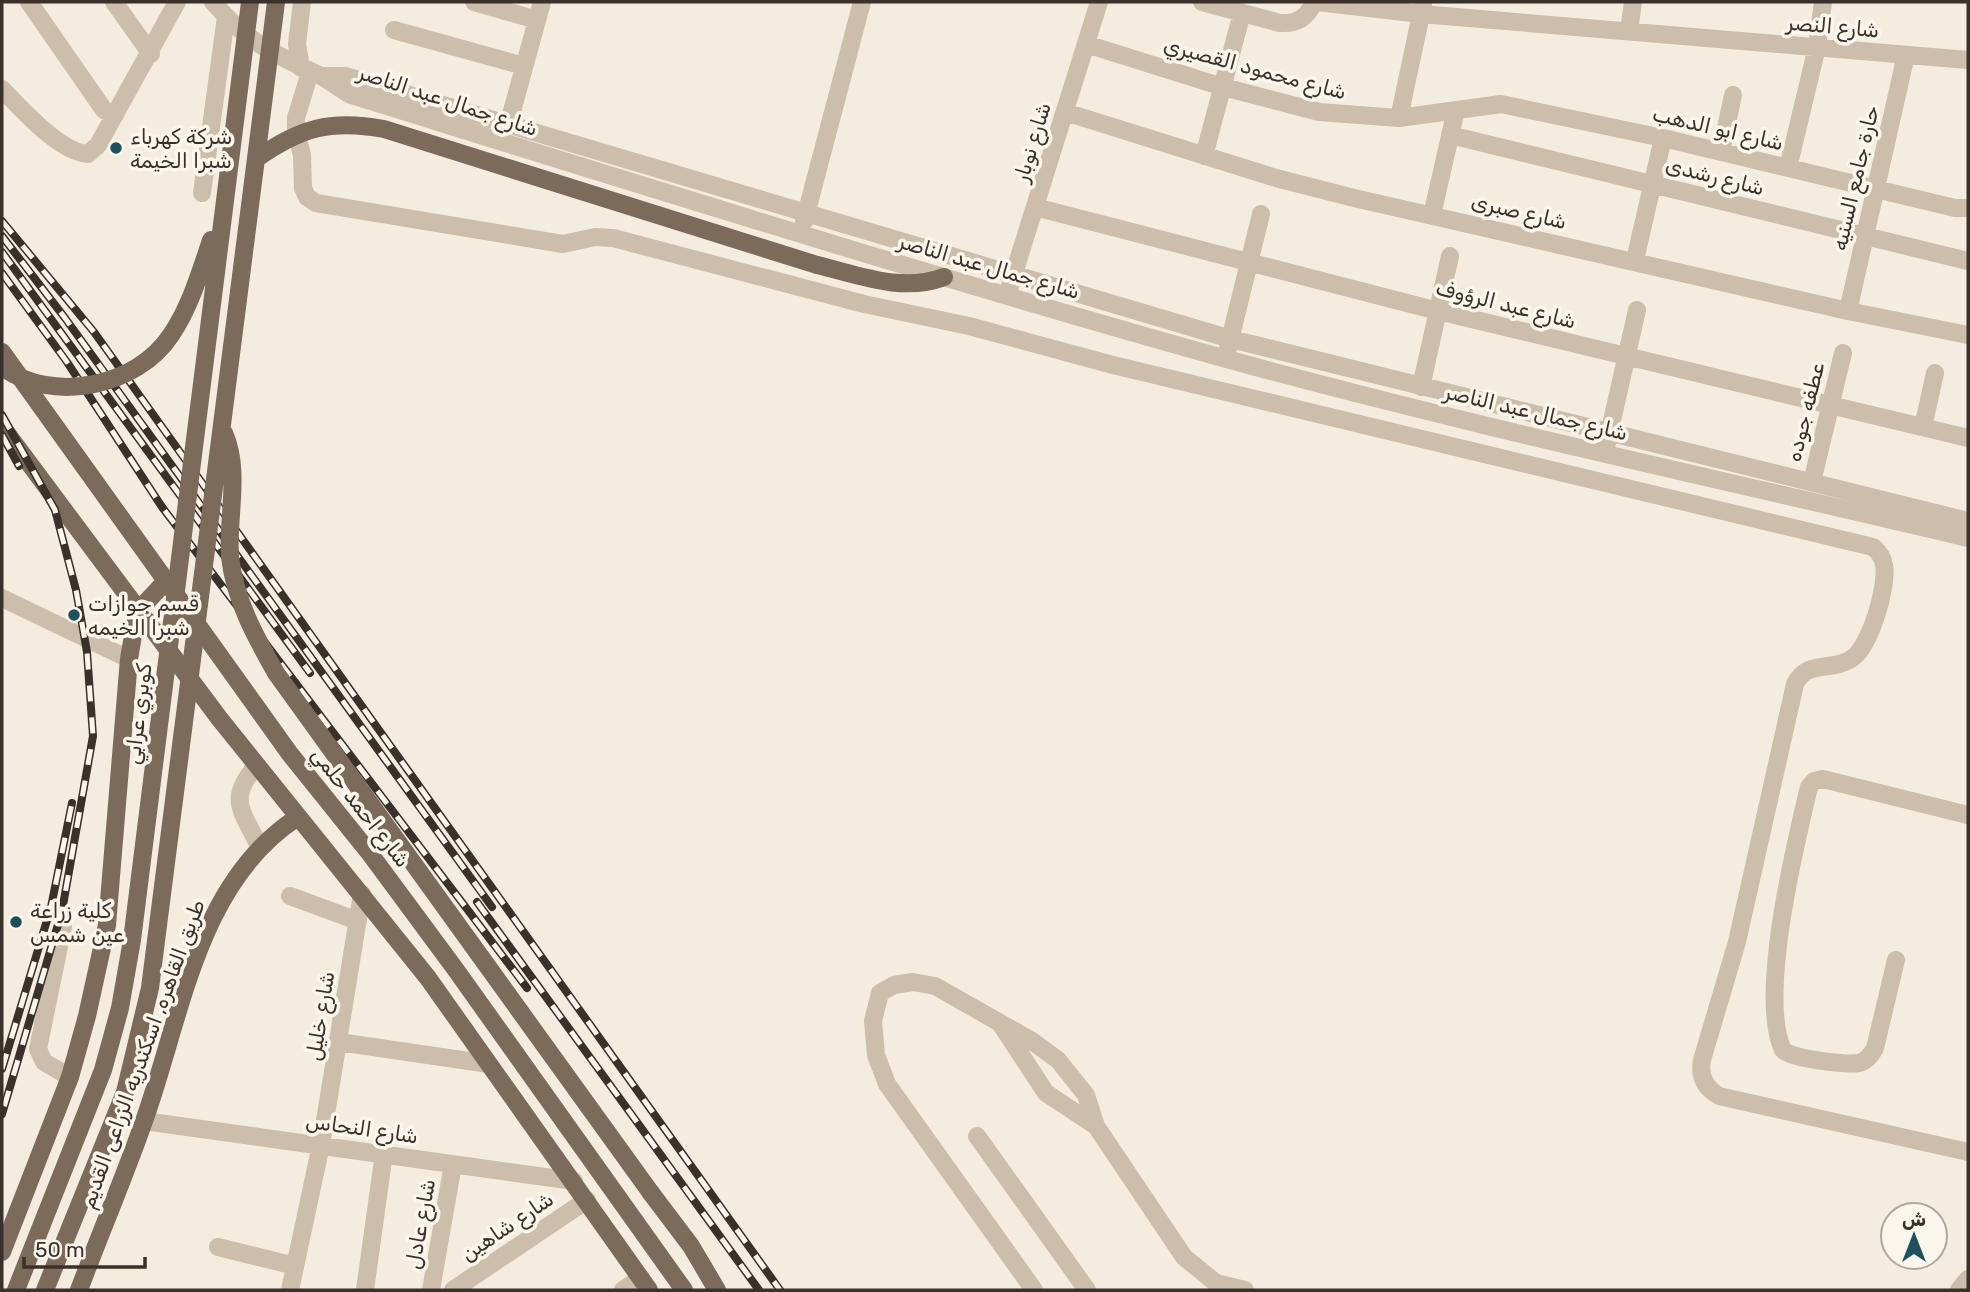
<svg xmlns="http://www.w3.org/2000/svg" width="1970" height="1292" viewBox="0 0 1970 1292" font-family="Rubik,Cairo,sans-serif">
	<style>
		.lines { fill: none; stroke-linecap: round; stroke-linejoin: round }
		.minor { stroke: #ccbeaa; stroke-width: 18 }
		.major { stroke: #7c6a5b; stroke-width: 18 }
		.rail-casing { stroke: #3a312a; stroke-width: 8 }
		.rail { stroke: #fbf6ec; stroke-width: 5; stroke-dasharray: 16; stroke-linecap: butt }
		.major-bridge { stroke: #7c6a5b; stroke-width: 18 }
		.poi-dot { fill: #1e515c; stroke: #fbf6ec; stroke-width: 2.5 }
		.labels { text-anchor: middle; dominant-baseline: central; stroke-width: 7; stroke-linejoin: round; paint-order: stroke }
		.street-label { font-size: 21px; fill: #3a312a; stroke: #fbf6ec }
		.poi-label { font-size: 21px; fill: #3a312a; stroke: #fbf6ec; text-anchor: start }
	</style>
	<rect width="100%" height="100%" fill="#f3ecdf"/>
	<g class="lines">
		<!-- minor -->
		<path class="minor" d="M 29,2 L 104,110 L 115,115
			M 114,2 L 151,54
			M 213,2 C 247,42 272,53 319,75 C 330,80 339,89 351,95 C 641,185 930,276 1223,358 C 1469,426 1720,479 1968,538
			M 474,2 L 537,20
			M 1202,2 L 1280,23 C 1297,24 1307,18 1314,2
			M 1317,2 L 1421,14 L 1968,60
			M 394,30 L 524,66
			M 1629,31 L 1633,2
			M 1086,44 L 1223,87 L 1319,112 L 1399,118 L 1501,104 L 1663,138 L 1955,208 L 1968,208
			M 301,68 L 297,44 L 302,2
			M 310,72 L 296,118 L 296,132 L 302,155 L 303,188 L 307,197 L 316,203 L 563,244 L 595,237 L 613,238 L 864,304 L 969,326 L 1113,365 L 1873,547 C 1879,552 1883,557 1884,565 C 1888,586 1870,648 1851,659 C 1831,672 1808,659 1795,684 L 1737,942 L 1702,1060 C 1699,1076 1705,1088 1719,1096 L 1968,1152
			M 322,76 L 345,76 L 1231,339 L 1968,521
			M 2,89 C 22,109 59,152 88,154 L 98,145 L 177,2
			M 1065,112 L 1276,178 L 1354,198 L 1848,311 L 1968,335
			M 1399,118 L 1423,5
			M 509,122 L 542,2
			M 1450,135 L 1968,261
			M 1721,152 L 1733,95
			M 1204,156 L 1242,13
			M 1788,168 L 1817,47 L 1823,2
			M 202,193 L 226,17
			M 1035,207 L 1438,311 L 1968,438
			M 1432,215 L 1456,110
			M 804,222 L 862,2
			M 1635,260 L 1663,138
			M 1010,286 L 1099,2
			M 1848,311 L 1906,55
			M 1228,348 L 1261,214
			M 1421,387 L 1450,256
			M 1923,427 L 1935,373
			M 1607,443 L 1637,310
			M 1812,482 L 1843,353
			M 2,598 L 129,659
			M 256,766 C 227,800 242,810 259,846
			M 290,896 L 358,921
			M 63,927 L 38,1049 L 44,1062 L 70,1077
			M 1896,960 L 1875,1048 C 1871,1055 1867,1061 1859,1063 C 1846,1065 1792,1059 1783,1050 C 1758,997 1795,846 1809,787 L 1814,781 L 1823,779 L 1968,815
			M 1000,1023 L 1046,1093 L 1096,1126
			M 339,1042 L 489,1064
			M 144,1121 L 574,1181
			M 977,1136 L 1087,1290
			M 218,1247 L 295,1266
			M 290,1290 L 321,1145 L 362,894
			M 365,1290 L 384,1153
			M 431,1290 L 453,1164
			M 453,1290 L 587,1200
			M 623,1290 L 641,1278
			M 1034,1290 L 887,1084 L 876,1055 L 873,1021 L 880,993 L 894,985 L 913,982 L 935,986 L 1032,1041 L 1058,1060 L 1086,1095 L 1096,1126 L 1184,1257 L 1216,1283 L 1245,1290
			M 1959,1290 L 1968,1279"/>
		<!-- major -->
		<path class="major" d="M 817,265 C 859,275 902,293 944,277
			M 2,352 L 290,754 L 368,851 L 456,970 L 684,1290
			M 2,427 L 219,718 L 428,978 L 649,1290
			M 651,1193 L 691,1246 L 717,1290
			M 2,1252 L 70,1077 L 87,1016 L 107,925 L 129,659 L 137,612 L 166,581
			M 79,1290 C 100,1234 124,1178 144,1121 C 182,1015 197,882 298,817"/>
		<defs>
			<path id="rail" d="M 2,221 L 94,332 L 780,1290
				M 2,236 L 65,318 L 492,907
				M 2,252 L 310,673
				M 2,273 L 67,362 L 162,507 L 527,988
				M 2,415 L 55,510 L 76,590 L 87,652 L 93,736 L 62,911 L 2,1114
				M 2,435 L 19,466
				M 477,902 L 759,1290
				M 2,1069 L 51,907 L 72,803"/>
		</defs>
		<!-- rail casing -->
		<use href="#rail" class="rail-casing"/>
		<!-- rail -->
		<use href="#rail" class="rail"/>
		<!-- major-bridge -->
		<path class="major-bridge" d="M 256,159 C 300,128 330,119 384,129 L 817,265
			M 2,367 C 52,404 137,387 171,335 C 190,307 200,273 211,240
			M 224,433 C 241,471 227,517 230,557 C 235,600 255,636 276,673 L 651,1193
			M 16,1290 L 103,1070 L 120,1008 L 132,940 L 250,2
			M 45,1290 L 125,1092 L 150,988 L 276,2"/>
	</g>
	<!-- markers -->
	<g class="poi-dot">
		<circle cx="116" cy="148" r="7"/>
		<circle cx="74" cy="615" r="7"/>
		<circle cx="16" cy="922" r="7"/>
	</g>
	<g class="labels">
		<!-- street labels -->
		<g class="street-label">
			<text transform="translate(1833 26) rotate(5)">شارع النصر</text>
			<text transform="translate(1255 68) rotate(15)">شارع محمود القصيري</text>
			<text transform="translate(448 100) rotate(18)">شارع جمال عبد الناصر</text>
			<text transform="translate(1718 128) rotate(13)">شارع ابو الدهب</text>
			<text transform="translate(1032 142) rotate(-73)">شارع نوبار</text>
			<text transform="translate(1715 176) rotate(14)">شارع رشدى</text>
			<text transform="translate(1855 178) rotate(-77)">حارة جامع السنيه</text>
			<text transform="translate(1519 211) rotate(13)">شارع صبرى</text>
			<text transform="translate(989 266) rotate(16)">شارع جمال عبد الناصر</text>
			<text transform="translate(1506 304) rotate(14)">شارع عبد الرؤوف</text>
			<text transform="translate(1536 412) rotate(13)">شارع جمال عبد الناصر</text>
			<text transform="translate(1805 412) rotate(-76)">عطفه جوده</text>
			<text transform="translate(138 714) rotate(-83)">كوبري عرابي</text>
			<text transform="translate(361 807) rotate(52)">شارع احمد حلمي</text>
			<text transform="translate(320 1016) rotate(-81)">شارع خليل</text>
			<text transform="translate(142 1054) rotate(-70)">طريق القاهره, اسكندريه الزراعى القديم</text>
			<text transform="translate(362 1128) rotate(8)">شارع النحاس</text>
			<text transform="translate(420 1224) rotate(-80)">شارع عادل</text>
			<text transform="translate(507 1226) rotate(-34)">شارع شاهين</text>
		</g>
		<!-- poi labels -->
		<g class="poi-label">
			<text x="130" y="136">شركة كهرباء<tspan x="130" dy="24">شبرا الخيمة</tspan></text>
			<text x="88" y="603">قسم جوازات<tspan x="88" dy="24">شبرا الخيمه</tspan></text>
			<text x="30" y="910">كلية زراعة<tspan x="30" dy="24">عين شمس</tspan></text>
		</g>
	</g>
	<!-- border -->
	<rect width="1970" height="1292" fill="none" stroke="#3a312a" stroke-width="7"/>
	<!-- north arrow -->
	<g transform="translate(1914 1236)"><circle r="33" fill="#fbf6ec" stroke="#aea79e" stroke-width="2"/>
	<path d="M0-5L12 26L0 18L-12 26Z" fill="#1e515c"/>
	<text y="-10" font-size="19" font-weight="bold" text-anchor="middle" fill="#3a312a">ش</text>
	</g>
	<!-- scale -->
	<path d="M24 1257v10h121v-10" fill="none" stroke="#3a312a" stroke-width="3.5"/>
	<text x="35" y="1257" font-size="21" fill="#3a312a" stroke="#fbf6ec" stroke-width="5" paint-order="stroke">50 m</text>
</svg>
